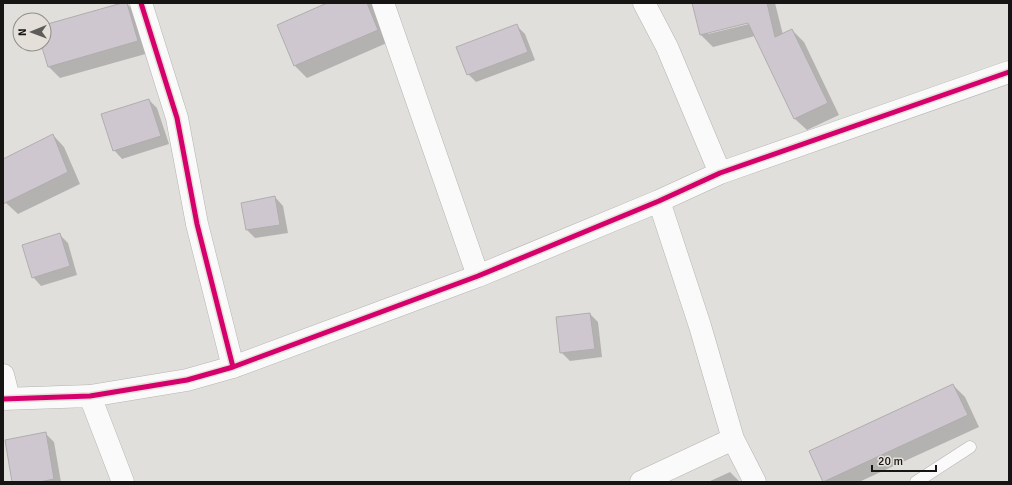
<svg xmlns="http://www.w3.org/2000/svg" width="1012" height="485" viewBox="0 0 1012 485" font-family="Signika,sans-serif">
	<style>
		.shadow { fill: #0003; fill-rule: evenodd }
		.building { fill: #cfc7cf; stroke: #afaead }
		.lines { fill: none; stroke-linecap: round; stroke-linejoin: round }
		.service-casing { stroke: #b5b4b1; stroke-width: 13 }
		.minor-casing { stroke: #b5b4b1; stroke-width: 23 }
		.service { stroke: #fafafa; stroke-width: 12 }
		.minor { stroke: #fafafa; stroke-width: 22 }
		.cycleway-casing { stroke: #e4e0d9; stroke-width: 8 }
		.cycleway { stroke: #d6006c; stroke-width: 5 }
	</style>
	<rect width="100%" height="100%" fill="#e1dfdc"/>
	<!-- shadow -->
	<path class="shadow" d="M 125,3 L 126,3 L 138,15 L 149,53 L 60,78 L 48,66 L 42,44 L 44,44 L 44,26 Z
		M 330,3 L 373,3 L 389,42 L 307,78 L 295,66 L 278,25 Z
		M 693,3 L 775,3 L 783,35 L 792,30 L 804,42 L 839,115 L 807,130 L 795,119 L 755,36 L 713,47 L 701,35 ZM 752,21 L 753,23 L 708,34 L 708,32 Z
		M 517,26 L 525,34 L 535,60 L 476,82 L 468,74 Z
		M 149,100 L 157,108 L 169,144 L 122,159 L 114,150 Z
		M 53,135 L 64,147 L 80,184 L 18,214 L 6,203 L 3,196 L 3,160 Z
		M 275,197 L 283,206 L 288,233 L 255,238 L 247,230 L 242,203 Z
		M 59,234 L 68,243 L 77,275 L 41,286 L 33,277 Z
		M 590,314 L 598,322 L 602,357 L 570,361 L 561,352 Z
		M 953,385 L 965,397 L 979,427 L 859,482 L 825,482 L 824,481 Z
		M 46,434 L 54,442 L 61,482 L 13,482 Z
		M 730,472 L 740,482 L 708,482 Z"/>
	<!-- building -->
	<path class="building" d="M 122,3 L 127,3 L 138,41 L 48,67 L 41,44 L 44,44 L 44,25 Z
		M 327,3 L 367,3 L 378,30 L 294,66 L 277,25 Z
		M 692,3 L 767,3 L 775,37 L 792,29 L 828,103 L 794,119 L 748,23 L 700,35 Z
		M 517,24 L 528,52 L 467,75 L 456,47 Z
		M 149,99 L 161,136 L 113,151 L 101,114 Z
		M 53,134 L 68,172 L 3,204 L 3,159 Z
		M 275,196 L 280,225 L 246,230 L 241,203 Z
		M 60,233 L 70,266 L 32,278 L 22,245 Z
		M 590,313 L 595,349 L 560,353 L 556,317 Z
		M 953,384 L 968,415 L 823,482 L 809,451 Z
		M 46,432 L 54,479 L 39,482 L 12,482 L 5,440 Z"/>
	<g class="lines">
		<defs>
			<path id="service" d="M 916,482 L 970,447"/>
			<path id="minor" d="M 141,3 L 177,118 L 197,224 L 233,367
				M 383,3 L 478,276
				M 644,3 L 667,47 L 720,173
				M 659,201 L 700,326 L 733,439 L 755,482
				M 3,375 L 9,398
				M 90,396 L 123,482
				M 3,399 L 90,396 L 187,380 L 233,367 L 478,276 L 659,201 L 720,173 L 1009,72
				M 641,482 L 733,439"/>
		</defs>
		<!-- service casing -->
		<use href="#service" class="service-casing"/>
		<!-- minor casing -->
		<use href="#minor" class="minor-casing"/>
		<!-- service -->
		<use href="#service" class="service"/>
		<!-- minor -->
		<use href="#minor" class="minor"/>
		<defs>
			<path id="cycleway" d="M 141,3 L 177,118 L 197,224 L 233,367
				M 3,399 L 90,396 L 187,380 L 233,367 L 478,276 L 659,201 L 720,173 L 1009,72"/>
		</defs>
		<!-- cycleway casing -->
		<use href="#cycleway" class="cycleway-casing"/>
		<!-- cycleway -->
		<use href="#cycleway" class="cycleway"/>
	</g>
	<!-- border -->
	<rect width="1012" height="485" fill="none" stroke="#161513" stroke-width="8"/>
	<!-- north arrow -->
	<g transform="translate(32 32) rotate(269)"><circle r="19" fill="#e4e0d9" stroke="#928f8a"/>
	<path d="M0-3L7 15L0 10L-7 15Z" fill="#5d5c59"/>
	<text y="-6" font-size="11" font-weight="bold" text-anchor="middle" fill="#161513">N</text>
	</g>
	<!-- scale -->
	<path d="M872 465v6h64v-6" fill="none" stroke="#161513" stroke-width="2"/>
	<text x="878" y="465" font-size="12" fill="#161513" stroke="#e4e0d9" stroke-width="3" paint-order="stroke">20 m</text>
</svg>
